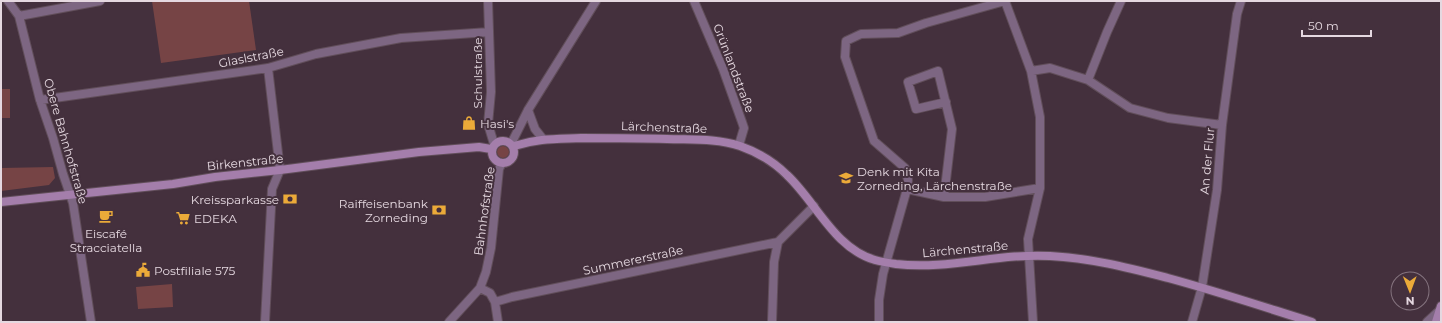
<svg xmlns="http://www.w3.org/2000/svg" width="1442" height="323" viewBox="0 0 1442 323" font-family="Montserrat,sans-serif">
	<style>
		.green { fill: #764445 }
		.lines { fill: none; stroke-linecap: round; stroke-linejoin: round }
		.street-casing { stroke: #614e5a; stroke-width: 10 }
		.secondary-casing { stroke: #614e5a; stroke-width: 10 }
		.street { stroke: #7d6682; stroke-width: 8 }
		.secondary { stroke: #a47eab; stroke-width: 8 }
		.labels { text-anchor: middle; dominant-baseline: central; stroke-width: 4; stroke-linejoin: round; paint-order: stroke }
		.street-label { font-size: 12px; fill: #e5d8e0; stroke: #44303d }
		.poi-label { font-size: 12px; fill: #e5d8e0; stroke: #44303d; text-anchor: start }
	</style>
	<rect width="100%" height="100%" fill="#44303d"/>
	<!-- green -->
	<path class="green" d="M 152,1 L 249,1 L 256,50 L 161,63 Z
		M 1,89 L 10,89 L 10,118 L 1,118 Z
		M497 152a6 6 0 1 1 12 0a6 6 0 1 1-12 0Z
		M 53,167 L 55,178 L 49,185 L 1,191 L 1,168 Z
		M 172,284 L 173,307 L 138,309 L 136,287 Z"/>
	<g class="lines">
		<defs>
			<path id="street" d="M 8,1 L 19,16 L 40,100 L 53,138 L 63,174 L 73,203 L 91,322
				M 488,1 L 491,92 L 488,124 L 494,144
				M 694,1 L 723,69 L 742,122 L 744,128 L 739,145
				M 1005,1 L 1031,71 L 1040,117 L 1040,188 L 1028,239 L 1033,322
				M 19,16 L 100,1
				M 1031,71 L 1050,68 L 1088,80 L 1130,108 L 1168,118 L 1222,125
				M 1088,80 L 1107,32 L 1121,1
				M 40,100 L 268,68 L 316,54 L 401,38 L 489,32
				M 528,110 L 535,129 L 543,139
				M 511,144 L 528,110 L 596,1
				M 907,189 L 944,197 L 985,197 L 1040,188
				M 944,197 L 952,129 L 938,71 L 908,82 L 916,109 L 946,102
				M 480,288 L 490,293 L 495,302 L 498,322
				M 495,302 L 512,297 L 778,242
				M 265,322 L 272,189 L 280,170 L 268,68
				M 449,322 L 480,288 L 486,272 L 491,248 L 499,169 L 502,163
				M 772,322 L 774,262 L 778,242 L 814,206
				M 879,322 L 879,300 L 883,274 L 907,189 L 908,180 L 905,168 L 874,141 L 845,57 L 846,41 L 861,34 L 898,33 L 926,23 L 1005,1
				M 1192,322 L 1202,287 L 1217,190 L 1222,125 L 1237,14 L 1241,1
				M 1427,322 L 1439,311"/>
			<path id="secondary" d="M492 152a11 11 0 1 1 22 0a11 11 0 1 1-22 0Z
				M 514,146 C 538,138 557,139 581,138 C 610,138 639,138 667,139 C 691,140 716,138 740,146 C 757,152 774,162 787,175 C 816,202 834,248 875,260 C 882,262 889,263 896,264 C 948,270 999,253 1050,256 C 1091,258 1129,268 1168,278 C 1216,291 1264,307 1312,322
				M 1,202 L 173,184 L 215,177 L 280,170 L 419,152 L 479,147 L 491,149
				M 1436,322 L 1441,306"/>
		</defs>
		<!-- street casing -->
		<use href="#street" class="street-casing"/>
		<!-- secondary casing -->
		<use href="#secondary" class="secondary-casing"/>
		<!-- street -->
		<use href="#street" class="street"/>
		<!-- secondary -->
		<use href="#secondary" class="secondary"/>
	</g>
	<!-- icons -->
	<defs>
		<symbol id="shop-bare" viewBox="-9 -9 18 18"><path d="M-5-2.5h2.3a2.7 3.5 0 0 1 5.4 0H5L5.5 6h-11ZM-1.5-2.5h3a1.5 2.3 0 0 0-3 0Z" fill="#ebaa39" stroke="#44303d" stroke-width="2.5" paint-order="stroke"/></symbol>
		<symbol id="school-bare" viewBox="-9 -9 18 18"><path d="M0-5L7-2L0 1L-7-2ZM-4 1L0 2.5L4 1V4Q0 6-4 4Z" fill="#ebaa39" stroke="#44303d" stroke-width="2.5" paint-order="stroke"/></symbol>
		<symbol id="bank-bare" viewBox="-9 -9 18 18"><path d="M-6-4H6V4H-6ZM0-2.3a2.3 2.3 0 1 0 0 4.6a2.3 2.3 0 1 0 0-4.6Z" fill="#ebaa39" stroke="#44303d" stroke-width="2.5" paint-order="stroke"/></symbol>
		<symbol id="cafe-bare" viewBox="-9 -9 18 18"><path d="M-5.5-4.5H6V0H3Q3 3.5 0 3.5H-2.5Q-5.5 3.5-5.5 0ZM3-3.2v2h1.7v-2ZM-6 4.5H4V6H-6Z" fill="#ebaa39" stroke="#44303d" stroke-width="2.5" paint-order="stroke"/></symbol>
		<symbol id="supermarket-bare" viewBox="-9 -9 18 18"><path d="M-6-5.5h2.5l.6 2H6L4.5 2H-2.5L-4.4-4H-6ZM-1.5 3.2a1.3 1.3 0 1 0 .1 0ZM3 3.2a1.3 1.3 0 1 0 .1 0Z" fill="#ebaa39" stroke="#44303d" stroke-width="2.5" paint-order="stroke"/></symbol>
		<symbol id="civic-bare" viewBox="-9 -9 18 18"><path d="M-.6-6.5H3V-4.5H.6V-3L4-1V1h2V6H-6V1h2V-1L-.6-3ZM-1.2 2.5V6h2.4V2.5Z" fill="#ebaa39" stroke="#44303d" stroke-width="2.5" paint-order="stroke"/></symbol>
	</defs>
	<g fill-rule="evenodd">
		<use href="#shop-bare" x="459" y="113" width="20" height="20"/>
		<use href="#school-bare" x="836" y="168" width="20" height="20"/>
		<use href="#bank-bare" x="280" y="189" width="20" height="20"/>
		<use href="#bank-bare" x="429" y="200" width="20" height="20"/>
		<use href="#cafe-bare" x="96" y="206" width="20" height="20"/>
		<use href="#supermarket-bare" x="173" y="208" width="20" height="20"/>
		<use href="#civic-bare" x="133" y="260" width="20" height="20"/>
	</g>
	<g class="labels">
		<!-- street labels -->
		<g class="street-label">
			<text transform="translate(251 57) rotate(-11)">Glaslstraße</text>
			<text transform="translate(734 68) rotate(69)">Grünlandstraße</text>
			<text transform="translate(477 73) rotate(-90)">Schulstraße</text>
			<text transform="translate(664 127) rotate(2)">Lärchenstraße</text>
			<text transform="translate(66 141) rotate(74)">Obere Bahnhofstraße</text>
			<text transform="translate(1207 161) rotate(-85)">An der Flur</text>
			<text transform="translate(245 162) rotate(-6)">Birkenstraße</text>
			<text transform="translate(484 211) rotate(-82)">Bahnhofstraße</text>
			<text transform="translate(965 249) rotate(-5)">Lärchenstraße</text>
			<text transform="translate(633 260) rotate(-12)">Summererstraße</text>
		</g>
		<!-- poi labels -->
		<g class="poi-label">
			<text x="480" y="123">Hasi's</text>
			<text x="857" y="171">Denk mit Kita<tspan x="857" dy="14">Zorneding, Lärchenstraße</tspan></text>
			<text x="279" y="199" text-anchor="end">Kreissparkasse</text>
			<text x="428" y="203" text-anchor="end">Raiffeisenbank<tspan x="428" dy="14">Zorneding</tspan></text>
			<text x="194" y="218">EDEKA</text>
			<text x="106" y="233" text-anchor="middle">Eiscafé<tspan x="106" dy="14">Stracciatella</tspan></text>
			<text x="154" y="270">Postfiliale 575</text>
		</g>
	</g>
	<!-- border -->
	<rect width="1442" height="323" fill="none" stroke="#e5d8e0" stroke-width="4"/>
	<!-- north arrow -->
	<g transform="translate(1410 291) rotate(179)"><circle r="19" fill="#44303d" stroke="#84737e"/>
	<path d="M0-3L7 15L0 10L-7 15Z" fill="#ebaa39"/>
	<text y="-6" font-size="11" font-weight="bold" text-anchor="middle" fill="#e5d8e0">N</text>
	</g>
	<!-- scale -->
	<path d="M1302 30v6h69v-6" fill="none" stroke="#e5d8e0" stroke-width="2"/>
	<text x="1308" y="30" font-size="12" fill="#e5d8e0" stroke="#44303d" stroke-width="3" paint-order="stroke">50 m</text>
</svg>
